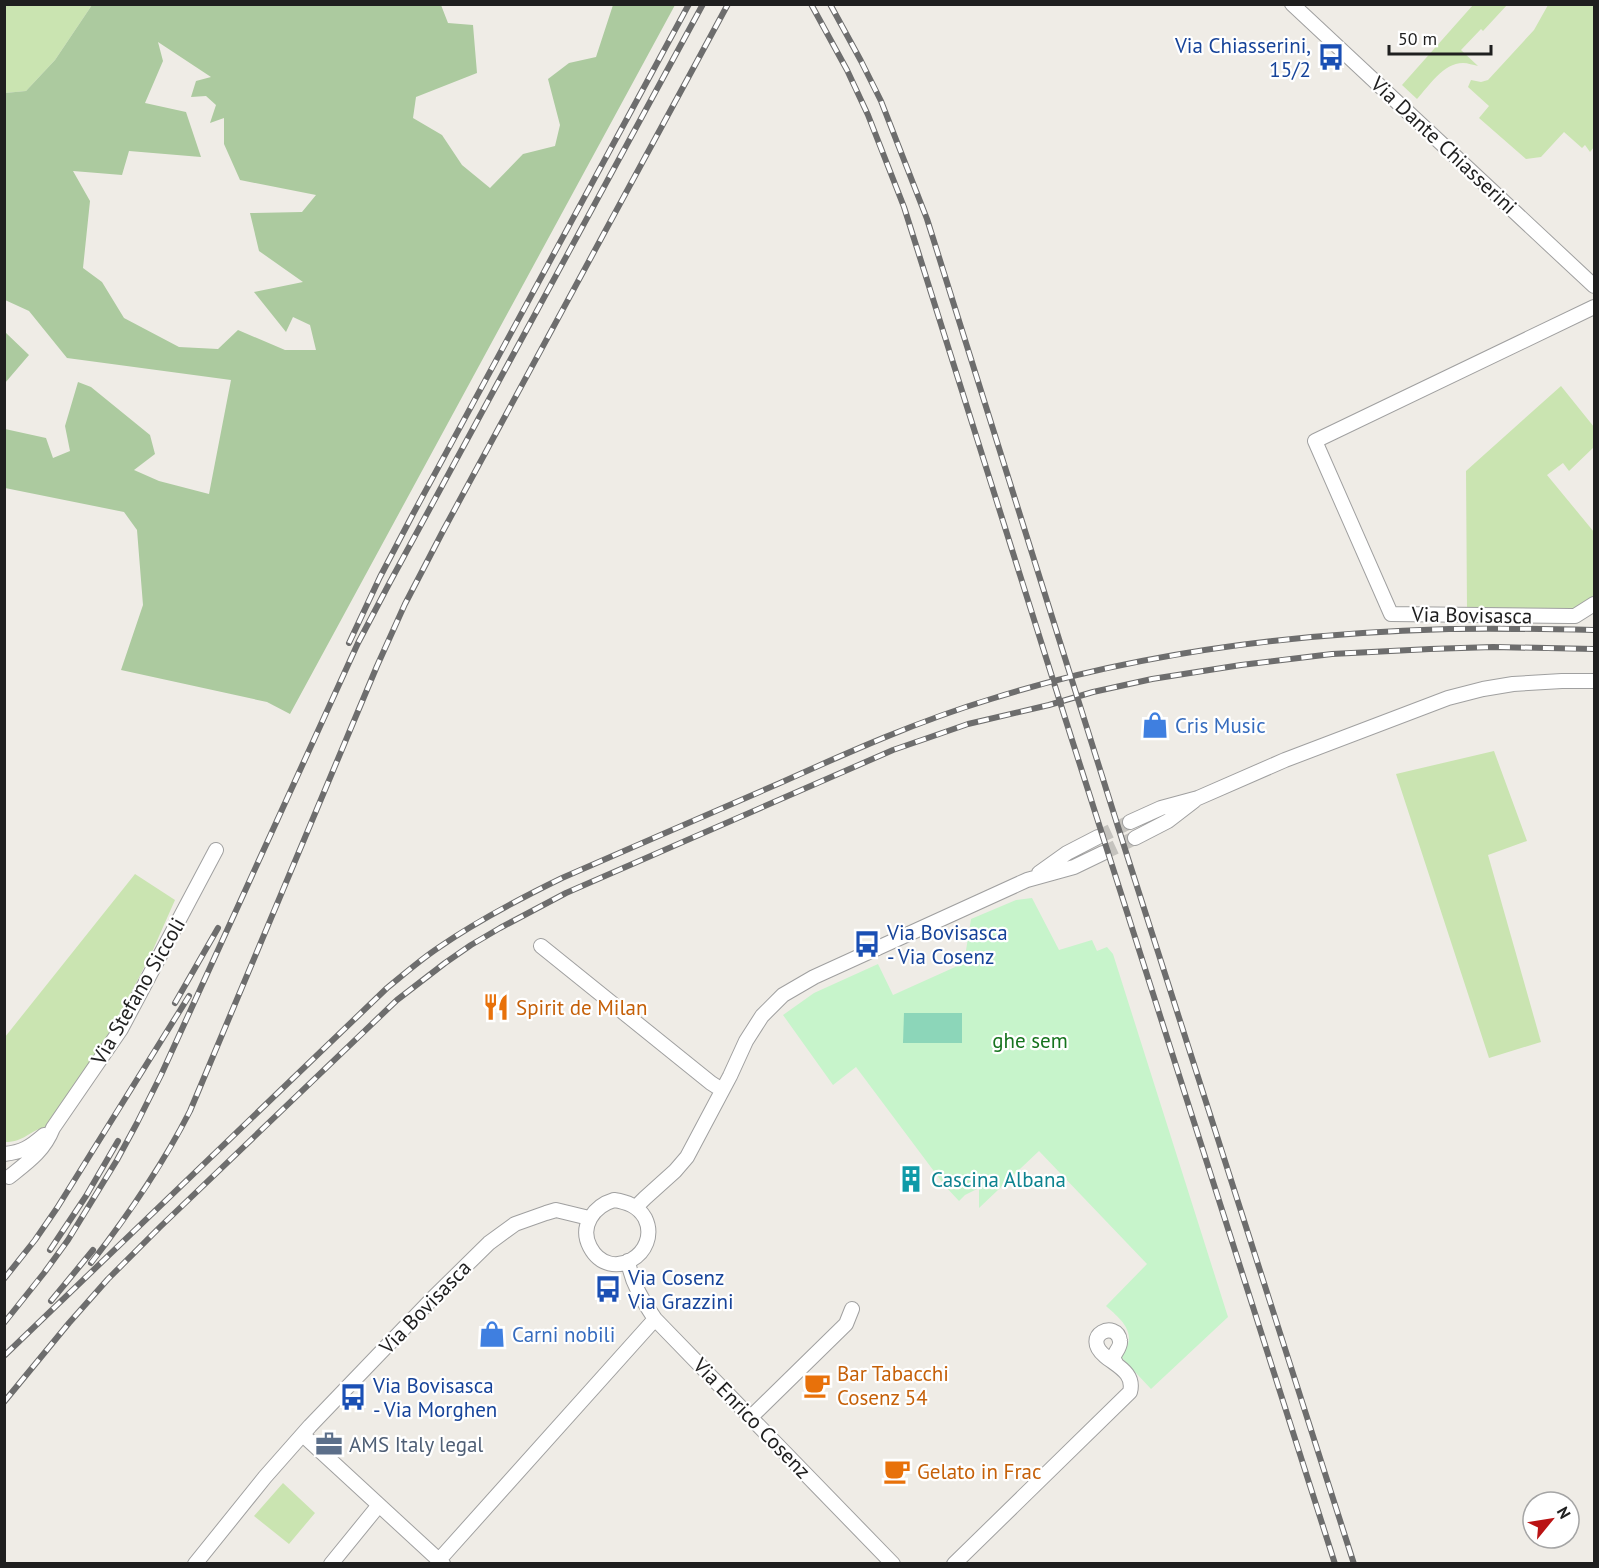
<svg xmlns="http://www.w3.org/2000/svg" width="1599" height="1568" viewBox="0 0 1599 1568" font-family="'PT Sans',sans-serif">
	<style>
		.grass { fill: #cae4b1 }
		.forest { fill: #acca9f; fill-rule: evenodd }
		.park { fill: #c7f4cb }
		.pitch { fill: #8cd6b9 }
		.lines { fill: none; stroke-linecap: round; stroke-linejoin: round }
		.minor-tunnel { stroke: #c5c3be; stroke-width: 14; stroke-dasharray: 14 7; stroke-linecap: butt }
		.minor-casing { stroke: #a0a0a0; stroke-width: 16 }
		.minor { stroke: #fff; stroke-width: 14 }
		.rail-casing { stroke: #6d6d6d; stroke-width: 6 }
		.rail { stroke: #fff; stroke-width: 4; stroke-dasharray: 11; stroke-linecap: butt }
		.labels { text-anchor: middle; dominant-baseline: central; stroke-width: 4.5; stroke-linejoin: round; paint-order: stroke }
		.transit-label { font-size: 21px; fill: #164399; stroke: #fff; text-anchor: start }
		.street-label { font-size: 21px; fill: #1f1f1f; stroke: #fff }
		.shop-label { font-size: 21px; fill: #366cbe; stroke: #fff; text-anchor: start }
		.food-label { font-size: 21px; fill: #c56008; stroke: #fff; text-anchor: start }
		.park-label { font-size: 21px; fill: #16731e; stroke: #fff }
		.culture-label { font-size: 21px; fill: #0d838f; stroke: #fff; text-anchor: start }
		.service-label { font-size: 21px; fill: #4e5e75; stroke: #fff; text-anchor: start }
	</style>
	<rect width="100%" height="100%" fill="#efece6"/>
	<!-- grass -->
	<path class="grass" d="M 5,5 L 92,5 L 55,60 L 26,91 L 5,93 Z
		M 1473,5 L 1507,5 L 1483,31 L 1481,29 L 1461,50 L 1478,66 C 1473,65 1468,63 1463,63 C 1443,63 1429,86 1417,99 L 1402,85 Z
		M 1548,5 L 1594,5 L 1594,147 L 1590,152 L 1585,145 L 1582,148 L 1564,132 L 1541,157 L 1526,159 L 1479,118 L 1489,106 L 1468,87 L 1471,80 L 1481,82 L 1488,80 L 1534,30 Z
		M 1561,386 L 1594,427 L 1594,447 L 1569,471 L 1563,463 L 1547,475 L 1594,532 L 1594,598 L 1572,613 L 1467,607 L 1466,471 Z
		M 1494,751 L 1527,841 L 1488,855 L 1541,1042 L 1489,1058 L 1396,774 Z
		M 135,874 L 175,900 L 152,952 L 105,1043 L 46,1127 C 28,1131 25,1142 5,1142 L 5,1037 Z
		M 283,1483 L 315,1513 L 289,1544 L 254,1516 Z"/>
	<!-- forest -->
	<path class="forest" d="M 92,5 L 441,5 L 448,23 L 473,25 L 477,73 L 416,97 L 413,118 L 442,135 L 462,165 L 490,188 L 523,154 L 555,146 L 560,125 L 548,79 L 569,63 L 596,57 L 613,5 L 675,5 L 290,714 L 267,702 L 121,670 L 143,605 L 137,530 L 124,512 L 5,488 L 5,429 L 46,438 L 53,458 L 70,451 L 65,426 L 78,382 L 91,387 L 150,435 L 155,454 L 134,470 L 159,481 L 209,494 L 231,380 L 67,358 L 29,311 L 5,300 L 5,93 L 26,91 L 55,60 ZM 158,42 L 211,77 L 196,81 L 191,97 L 206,96 L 216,105 L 210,123 L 224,118 L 224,144 L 240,180 L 316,195 L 302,212 L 250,213 L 259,251 L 303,282 L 254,292 L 286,332 L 293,317 L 310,325 L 316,350 L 285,350 L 238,330 L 218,349 L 179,347 L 124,318 L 102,282 L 83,268 L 90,201 L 73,171 L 122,175 L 129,151 L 201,157 L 186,112 L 145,103 L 163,61 Z
		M 5,332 L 29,355 L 5,383 Z"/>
	<!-- park -->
	<path class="park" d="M 1032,898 L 1059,950 L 1092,940 L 1097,951 L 1107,947 L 1113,954 L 1228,1317 L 1151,1389 L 1122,1358 C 1122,1352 1126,1351 1128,1344 C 1133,1328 1117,1316 1106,1306 L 1147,1264 L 1039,1151 L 979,1208 L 979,1188 L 965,1195 L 959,1201 L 945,1186 L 856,1067 L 833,1085 L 783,1015 L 814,993 L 878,964 L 893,995 L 964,963 L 971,919 L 1016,900 Z"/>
	<!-- pitch -->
	<path class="pitch" d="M 904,1013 L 962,1013 L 962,1043 L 903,1043 Z"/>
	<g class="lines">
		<!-- minor-tunnel -->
		<path class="minor-tunnel" d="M 1098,837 L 1130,822
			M 1103,853 L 1135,838"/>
		<defs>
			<path id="minor" d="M 1292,4 L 1594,286
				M 1594,307 L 1315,441 L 1391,614 L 1570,616 L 1575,616 L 1594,604
				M 1130,822 L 1161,808 L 1198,798 L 1285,760 L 1448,698 L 1483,689 L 1513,684 L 1562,681 L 1594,681
				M 1135,838 L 1168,821 L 1194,801
				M 1039,873 L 1067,853 L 1098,837
				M 541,946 L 711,1083 L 722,1090
				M 4,1154 C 23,1152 30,1147 44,1135
				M 9,1177 C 28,1162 44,1151 53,1128 L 121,1029 L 216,850
				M 614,1200 C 627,1202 638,1206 645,1218 C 662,1253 610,1285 590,1247 C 579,1226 594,1206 614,1200 Z
				M 636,1207 L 645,1198 L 675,1171 L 687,1157 L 730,1076 L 746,1041 L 762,1016 L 783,995 L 814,977 L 1027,880 L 1074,867 L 1103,853
				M 628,1261 C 632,1284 643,1301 655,1319 L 893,1564
				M 751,1417 L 846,1324 L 852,1309
				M 303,1435 L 443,1564
				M 439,1560 L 655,1319
				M 195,1564 L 265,1477 L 310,1426 L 432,1299 L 489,1243 L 515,1224 L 546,1213 L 556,1210 L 589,1218
				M 331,1564 L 379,1505
				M 954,1564 L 1130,1392 C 1135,1373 1117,1366 1105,1356 C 1080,1335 1117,1319 1120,1341 C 1121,1347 1115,1352 1113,1358 L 1116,1363"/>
		</defs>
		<!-- minor casing -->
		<use href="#minor" class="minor-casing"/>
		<!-- minor -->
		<use href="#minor" class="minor"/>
		<defs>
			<path id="rail" d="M 811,4 L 847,70 L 868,115 L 904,207 L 1066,721 L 1335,1564
				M 830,4 L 861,61 L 881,101 L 927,219 L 1125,849 L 1354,1564
				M 349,643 L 380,577 L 413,514 L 689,4
				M 175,1003 L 218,928
				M 50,1250 L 86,1196 L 118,1141
				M 91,1263 C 129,1214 162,1166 190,1111 L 377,666 L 405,604 L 443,531 L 728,4
				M 4,1279 L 35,1240 L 57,1208 L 189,996
				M 51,1301 L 93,1250
				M 4,1323 L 44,1273 L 68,1240 L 117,1160 L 137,1123 L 161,1075 L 358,643 L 390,582 L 703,4
				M 5,1355 L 387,988 C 403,975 420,960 438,948 C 477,921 519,899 562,878 C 635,846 707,815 780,783 C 849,752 918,721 991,699 C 1137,653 1296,633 1449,629 C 1497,628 1546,629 1594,630
				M 4,1402 L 69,1323 L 108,1279 L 160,1227 L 397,1000 L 445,963 L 471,945 L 500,928 L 566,893 L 893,750 L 968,724 L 1049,705 L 1093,692 L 1152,679 L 1241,665 L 1332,654 L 1430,649 L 1493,647 L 1594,649"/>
		</defs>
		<!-- rail casing -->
		<use href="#rail" class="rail-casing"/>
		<!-- rail -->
		<use href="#rail" class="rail"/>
	</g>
	<!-- icons -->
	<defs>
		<symbol id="bus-bare" viewBox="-9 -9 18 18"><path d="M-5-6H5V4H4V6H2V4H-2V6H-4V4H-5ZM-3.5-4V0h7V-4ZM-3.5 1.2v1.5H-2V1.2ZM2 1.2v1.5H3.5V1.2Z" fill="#1a4fb4" stroke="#fff" stroke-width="2.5" paint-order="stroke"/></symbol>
		<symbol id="shop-bare" viewBox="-9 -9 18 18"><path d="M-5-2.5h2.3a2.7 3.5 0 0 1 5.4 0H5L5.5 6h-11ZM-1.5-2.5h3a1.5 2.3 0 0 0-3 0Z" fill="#3f7fe0" stroke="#fff" stroke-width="2.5" paint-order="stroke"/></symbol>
		<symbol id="restaurant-bare" viewBox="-9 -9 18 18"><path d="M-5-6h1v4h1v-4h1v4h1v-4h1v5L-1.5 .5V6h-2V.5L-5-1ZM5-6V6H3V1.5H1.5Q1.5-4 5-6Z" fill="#e8710a" stroke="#fff" stroke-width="2.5" paint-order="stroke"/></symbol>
		<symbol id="building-bare" viewBox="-9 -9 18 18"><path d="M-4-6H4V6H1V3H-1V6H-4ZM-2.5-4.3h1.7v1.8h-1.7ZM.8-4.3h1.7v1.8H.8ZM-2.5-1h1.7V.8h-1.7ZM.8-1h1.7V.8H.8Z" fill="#0f9aa8" stroke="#fff" stroke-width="2.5" paint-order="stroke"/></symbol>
		<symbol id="cafe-bare" viewBox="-9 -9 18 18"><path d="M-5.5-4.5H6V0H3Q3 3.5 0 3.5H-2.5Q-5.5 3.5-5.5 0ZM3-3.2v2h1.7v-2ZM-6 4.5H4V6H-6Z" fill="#e8710a" stroke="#fff" stroke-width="2.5" paint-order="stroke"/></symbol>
		<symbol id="office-bare" viewBox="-9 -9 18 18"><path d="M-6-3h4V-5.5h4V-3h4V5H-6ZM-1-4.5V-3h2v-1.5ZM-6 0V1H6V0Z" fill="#5c6f8a" stroke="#fff" stroke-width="2.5" paint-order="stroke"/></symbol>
	</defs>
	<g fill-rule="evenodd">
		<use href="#bus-bare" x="1312" y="38" width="38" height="38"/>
		<use href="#shop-bare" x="1136" y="706" width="38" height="38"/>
		<use href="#bus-bare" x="848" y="925" width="38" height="38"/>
		<use href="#restaurant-bare" x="477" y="988" width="38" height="38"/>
		<use href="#building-bare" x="892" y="1160" width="38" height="38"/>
		<use href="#bus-bare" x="589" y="1270" width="38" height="38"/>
		<use href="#shop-bare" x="473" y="1315" width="38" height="38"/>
		<use href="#cafe-bare" x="798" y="1366" width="38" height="38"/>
		<use href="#bus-bare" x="334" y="1378" width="38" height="38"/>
		<use href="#office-bare" x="310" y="1425" width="38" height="38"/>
		<use href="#cafe-bare" x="878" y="1452" width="38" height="38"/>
	</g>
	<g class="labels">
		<!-- transit labels -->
		<g class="transit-label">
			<text x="1311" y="45" text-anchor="end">Via Chiasserini,<tspan x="1311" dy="24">15/2</tspan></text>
			<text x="887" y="932">Via Bovisasca<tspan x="887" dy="24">- Via Cosenz</tspan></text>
			<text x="628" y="1277">Via Cosenz<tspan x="628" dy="24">Via Grazzini</tspan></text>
			<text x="373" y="1385">Via Bovisasca<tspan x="373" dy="24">- Via Morghen</tspan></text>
		</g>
		<!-- street labels -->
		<g class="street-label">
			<text transform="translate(1444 145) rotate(43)">Via Dante Chiasserini</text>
			<text transform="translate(1472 615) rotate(1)">Via Bovisasca</text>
			<text transform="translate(138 991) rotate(-60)">Via Stefano Siccoli</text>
			<text transform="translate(425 1307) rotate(-46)">Via Bovisasca</text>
			<text transform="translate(752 1418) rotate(46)">Via Enrico Cosenz</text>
		</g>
		<!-- shop labels -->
		<g class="shop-label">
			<text x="1175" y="725">Cris Music</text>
			<text x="512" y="1334">Carni nobili</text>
		</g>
		<!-- food labels -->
		<g class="food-label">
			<text x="516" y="1007">Spirit de Milan</text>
			<text x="837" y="1373">Bar Tabacchi<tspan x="837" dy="24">Cosenz 54</tspan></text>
			<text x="917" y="1471">Gelato in Frac</text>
		</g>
		<!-- park labels -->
		<g class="park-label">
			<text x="1030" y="1040">ghe sem</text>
		</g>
		<!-- culture labels -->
		<g class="culture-label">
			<text x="931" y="1179">Cascina Albana</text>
		</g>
		<!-- service labels -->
		<g class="service-label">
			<text x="349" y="1444">AMS Italy legal</text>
		</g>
	</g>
	<!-- border -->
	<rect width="1599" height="1568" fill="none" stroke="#1f1f1f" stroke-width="12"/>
	<!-- north arrow -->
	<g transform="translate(1551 1520) rotate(60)"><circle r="28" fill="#ffffff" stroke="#a5a5a5" stroke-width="1.5"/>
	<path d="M0-4.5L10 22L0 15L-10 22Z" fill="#ba1314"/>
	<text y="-9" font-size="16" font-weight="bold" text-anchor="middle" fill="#1f1f1f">N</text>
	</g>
	<!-- scale -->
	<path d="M1389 45v9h102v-9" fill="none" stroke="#1f1f1f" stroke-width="3"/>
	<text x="1398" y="45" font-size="18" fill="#1f1f1f" stroke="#ffffff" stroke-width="4.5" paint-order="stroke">50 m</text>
</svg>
